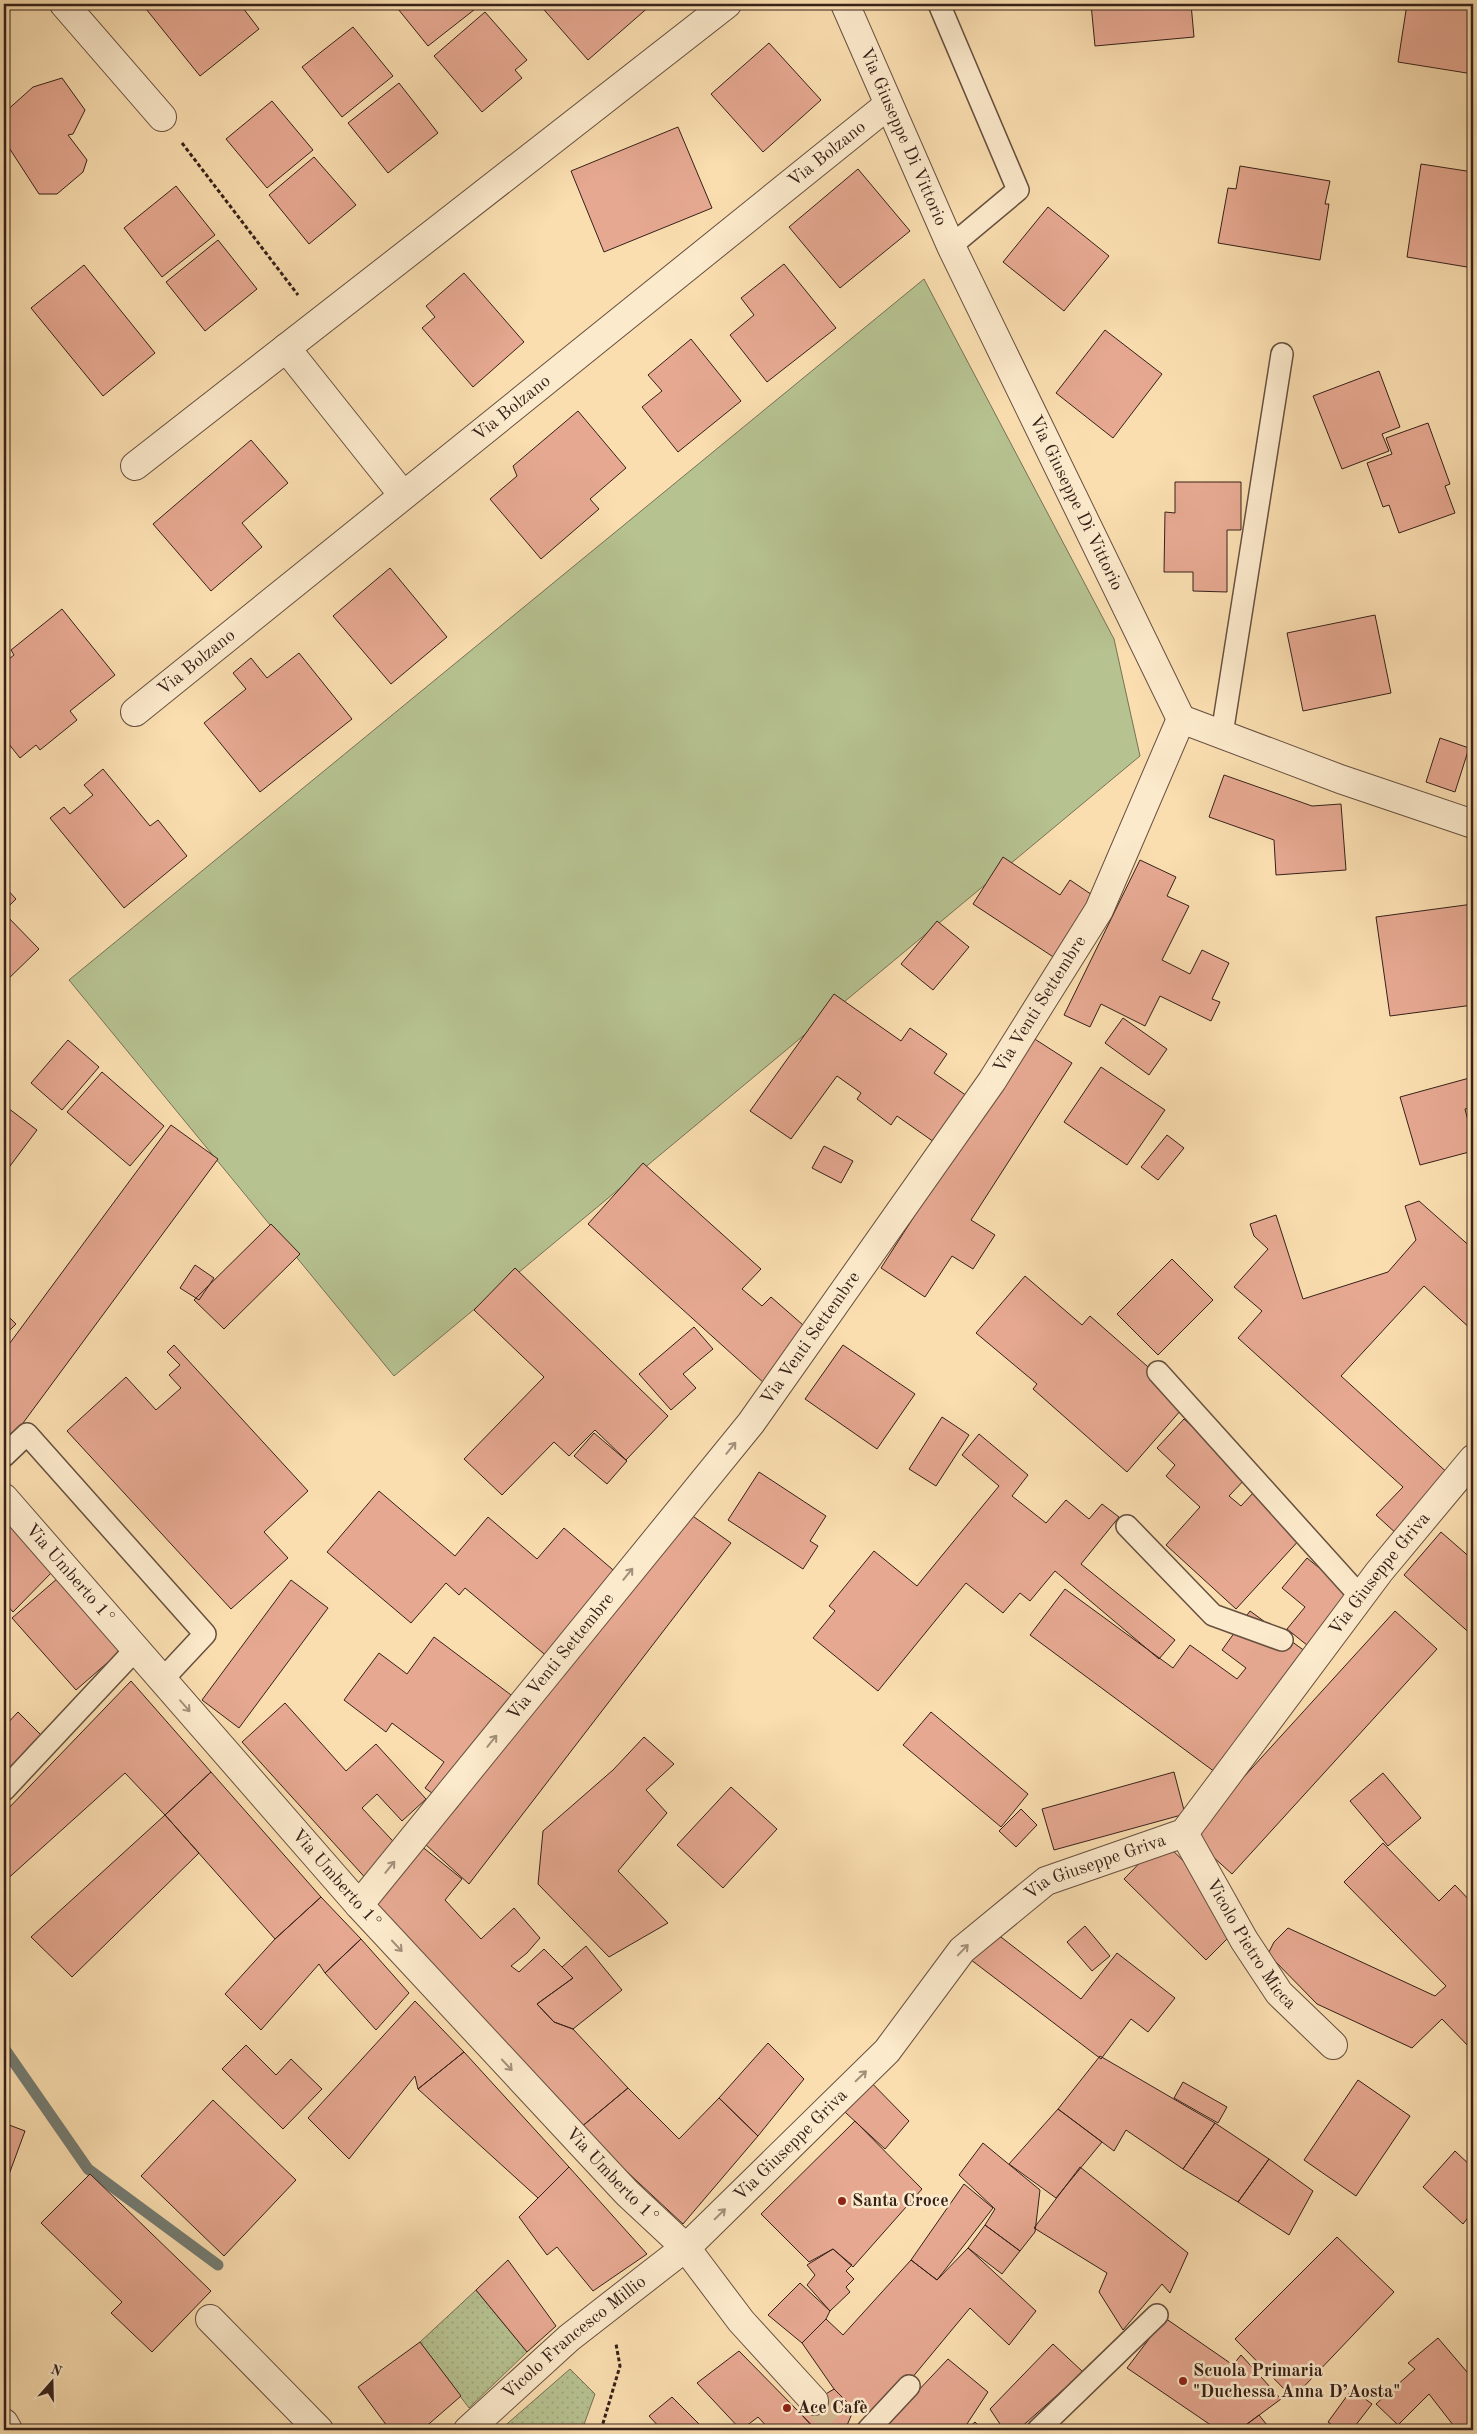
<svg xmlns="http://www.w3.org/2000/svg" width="1477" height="2434" viewBox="0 0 1477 2434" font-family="'Old Standard TT',serif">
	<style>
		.grass { fill: #b7c291; stroke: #767255 }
		.garden { fill: url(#garden-dots); stroke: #767255 }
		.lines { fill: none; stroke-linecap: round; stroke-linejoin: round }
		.stream { stroke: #757d74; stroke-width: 11 }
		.building { fill: #e6a891; stroke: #362119 }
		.street-tunnel { stroke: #d3b892; stroke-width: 28; stroke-dasharray: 28 14; stroke-linecap: butt }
		.lane-casing { stroke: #67503f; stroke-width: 24 }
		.street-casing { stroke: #67503f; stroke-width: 30 }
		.path { stroke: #362119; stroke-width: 3; stroke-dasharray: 4 2.5; stroke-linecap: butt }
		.lane { stroke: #fceacc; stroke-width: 21 }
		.street { stroke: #fceacc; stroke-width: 28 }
		.oneway { stroke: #a3907b }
		.poi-dot { fill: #8f2418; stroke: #fceacc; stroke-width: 2 }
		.labels { text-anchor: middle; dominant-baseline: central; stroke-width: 5; stroke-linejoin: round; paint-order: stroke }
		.street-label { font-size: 18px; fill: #362119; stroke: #fceacc }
		.poi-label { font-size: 18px; font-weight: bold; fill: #362119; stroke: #fceacc; text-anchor: start }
	</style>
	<defs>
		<pattern id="garden-dots" width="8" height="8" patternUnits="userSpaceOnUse" patternTransform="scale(1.25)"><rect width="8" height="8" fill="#b7c291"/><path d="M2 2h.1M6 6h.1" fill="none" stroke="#9ea67c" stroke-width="1.8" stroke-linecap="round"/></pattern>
	</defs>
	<rect width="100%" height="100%" fill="#fadeb0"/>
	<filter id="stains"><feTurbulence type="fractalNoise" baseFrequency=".004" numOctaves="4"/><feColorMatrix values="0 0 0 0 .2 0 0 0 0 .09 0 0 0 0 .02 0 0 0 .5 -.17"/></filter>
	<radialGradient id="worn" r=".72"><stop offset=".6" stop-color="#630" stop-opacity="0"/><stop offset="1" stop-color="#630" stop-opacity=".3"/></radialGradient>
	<!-- grass -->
	<path class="grass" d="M 924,279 L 1114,639 L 1140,756 L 394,1376 L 69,980 Z"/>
	<!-- garden -->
	<path class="garden" d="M 476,2290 L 527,2352 L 469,2408 L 420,2342 Z
		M 570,2369 L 595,2394 L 582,2430 L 500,2430 Z"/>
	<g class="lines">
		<!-- stream -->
		<path class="stream" d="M 4,2048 L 88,2169 L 218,2265"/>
	</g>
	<!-- building -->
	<path class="building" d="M 142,4 L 240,4 L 259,29 L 200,76 Z
		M 394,4 L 477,4 L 479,6 L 428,46 Z
		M 539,4 L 650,4 L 651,5 L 588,60 Z
		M 1091,4 L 1191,4 L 1194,37 L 1095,46 Z
		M 1407,4 L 1473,4 L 1473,74 L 1398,62 Z
		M 485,12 L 527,60 L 515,70 L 522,78 L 482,112 L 434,56 Z
		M 353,27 L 393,76 L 342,117 L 302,67 Z
		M 769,43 L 821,100 L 763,152 L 711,94 Z
		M 62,78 L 85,110 L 73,134 L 68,135 L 87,160 L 83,172 L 57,194 L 39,194 L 4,140 L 4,113 L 33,87 Z
		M 399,83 L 438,133 L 388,173 L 348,123 Z
		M 272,101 L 313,150 L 267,188 L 226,139 Z
		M 678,127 L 712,208 L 604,252 L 571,171 Z
		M 314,157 L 356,205 L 309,244 L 269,195 Z
		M 1421,164 L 1473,172 L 1473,268 L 1407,257 Z
		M 1240,166 L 1330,181 L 1325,204 L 1329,204 L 1320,260 L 1218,243 L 1228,188 L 1236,189 Z
		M 858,169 L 910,231 L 840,288 L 789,227 Z
		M 176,186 L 215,235 L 162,277 L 124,228 Z
		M 1048,207 L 1109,256 L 1064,311 L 1003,262 Z
		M 218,240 L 257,289 L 205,331 L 166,282 Z
		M 784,264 L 836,328 L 767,382 L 730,335 L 754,315 L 741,298 Z
		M 84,265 L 155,353 L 103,396 L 31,308 Z
		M 464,273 L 524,342 L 473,387 L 422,328 L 435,317 L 426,306 Z
		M 1105,330 L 1162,374 L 1113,438 L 1056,393 Z
		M 691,339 L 741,401 L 678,452 L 642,407 L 662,391 L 648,375 Z
		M 1379,371 L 1400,427 L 1382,434 L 1389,451 L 1342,469 L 1313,396 Z
		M 578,411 L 626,468 L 590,499 L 599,509 L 541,559 L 490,499 L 517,476 L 513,466 Z
		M 1428,423 L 1450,484 L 1445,486 L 1455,513 L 1399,533 L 1389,505 L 1383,507 L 1367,463 L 1392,454 L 1386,438 Z
		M 251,440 L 288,483 L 242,523 L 262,547 L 211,591 L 153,524 Z
		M 1175,482 L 1241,482 L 1241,530 L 1227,530 L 1227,592 L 1193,591 L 1193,572 L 1164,572 L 1165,512 L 1175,513 Z
		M 390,568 L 447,637 L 391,684 L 333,616 Z
		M 62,609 L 115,675 L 70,711 L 77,720 L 40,750 L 36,745 L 20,758 L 4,738 L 4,663 L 14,655 L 11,650 Z
		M 1375,615 L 1391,693 L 1303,711 L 1287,633 Z
		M 299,653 L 352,719 L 260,792 L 204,723 L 246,689 L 233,673 L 251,658 L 267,678 Z
		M 1440,738 L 1469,748 L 1455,792 L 1426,782 Z
		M 103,769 L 150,826 L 158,820 L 187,856 L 124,908 L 50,818 L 64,807 L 70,814 L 93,795 L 84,785 Z
		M 1224,775 L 1312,806 L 1341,804 L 1346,870 L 1276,875 L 1274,840 L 1209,817 Z
		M 1003,857 L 1060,895 L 1070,880 L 1110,907 L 1070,968 L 973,904 Z
		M 1140,860 L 1176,877 L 1167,896 L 1189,906 L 1162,960 L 1190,974 L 1202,950 L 1229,963 L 1212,999 L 1220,1002 L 1211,1021 L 1160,996 L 1145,1026 L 1101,1004 L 1090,1027 L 1064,1015 Z
		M 4,886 L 16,899 L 4,911 Z
		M 1473,904 L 1473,1005 L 1390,1016 L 1376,917 Z
		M 4,913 L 39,949 L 4,983 Z
		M 937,921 L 969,947 L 933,990 L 901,964 Z
		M 834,994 L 901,1041 L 910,1028 L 947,1054 L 934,1073 L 977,1103 L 944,1149 L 897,1116 L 891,1125 L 857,1099 L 861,1093 L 837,1076 L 791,1139 L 750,1111 Z
		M 1123,1018 L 1167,1049 L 1149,1075 L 1105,1043 Z
		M 1030,1036 L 1072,1063 L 971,1220 L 995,1235 L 973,1269 L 952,1256 L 925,1297 L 881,1268 Z
		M 68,1040 L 99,1067 L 62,1110 L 31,1083 Z
		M 1101,1067 L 1165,1110 L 1127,1165 L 1064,1122 Z
		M 102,1072 L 164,1126 L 130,1166 L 67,1112 Z
		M 1473,1077 L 1473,1107 L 1465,1109 L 1473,1140 L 1473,1151 L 1420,1165 L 1400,1097 Z
		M 4,1105 L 37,1130 L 4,1174 Z
		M 171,1125 L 218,1159 L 9,1442 L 4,1438 L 4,1351 Z
		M 1167,1135 L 1184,1148 L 1158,1180 L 1141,1167 Z
		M 824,1146 L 853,1161 L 841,1183 L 812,1168 Z
		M 643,1163 L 761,1269 L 742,1289 L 762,1306 L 771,1297 L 811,1332 L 765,1384 L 588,1224 Z
		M 1419,1201 L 1473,1249 L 1473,1331 L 1424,1286 L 1341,1376 L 1451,1476 L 1398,1535 L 1376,1515 L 1403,1487 L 1238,1338 L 1262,1311 L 1234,1287 L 1268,1249 L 1254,1236 L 1250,1224 L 1276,1215 L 1303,1299 L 1388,1272 L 1416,1240 L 1405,1206 Z
		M 271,1224 L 300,1254 L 224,1329 L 194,1300 Z
		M 1172,1259 L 1213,1300 L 1158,1355 L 1117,1314 Z
		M 195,1265 L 214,1278 L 199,1300 L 180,1288 Z
		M 515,1268 L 668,1416 L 626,1460 L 595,1430 L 569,1456 L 554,1442 L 502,1495 L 464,1459 L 544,1377 L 474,1310 Z
		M 1025,1276 L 1082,1325 L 1090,1316 L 1188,1402 L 1127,1472 L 1033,1389 L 1037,1384 L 976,1333 Z
		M 4,1312 L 16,1324 L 4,1336 Z
		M 694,1327 L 713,1349 L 683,1374 L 696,1388 L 671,1410 L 639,1374 Z
		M 174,1345 L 308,1491 L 264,1532 L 288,1558 L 231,1609 L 67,1431 L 126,1377 L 156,1410 L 181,1388 L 169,1375 L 180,1365 L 167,1352 Z
		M 843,1345 L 915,1394 L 877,1449 L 805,1399 Z
		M 942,1417 L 969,1435 L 936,1486 L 909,1469 Z
		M 1184,1419 L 1247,1477 L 1229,1496 L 1241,1506 L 1254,1492 L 1302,1537 L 1236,1609 L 1166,1545 L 1200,1507 L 1166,1476 L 1175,1465 L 1157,1448 Z
		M 594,1433 L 627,1461 L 607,1484 L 574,1456 Z
		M 979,1434 L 1028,1475 L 1012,1496 L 1046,1523 L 1066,1500 L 1089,1519 L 1102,1504 L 1119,1517 L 1081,1564 L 1175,1640 L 1159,1659 L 1055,1571 L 1030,1601 L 1020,1593 L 1003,1613 L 966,1583 L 878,1691 L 813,1638 L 835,1611 L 829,1606 L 874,1551 L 917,1586 L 999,1486 L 962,1455 Z
		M 759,1472 L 826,1516 L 810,1541 L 818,1546 L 803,1569 L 728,1520 Z
		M 379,1491 L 455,1556 L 488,1517 L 537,1559 L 564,1528 L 619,1575 L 549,1658 L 465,1588 L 459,1595 L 446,1583 L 411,1623 L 327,1552 Z
		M 687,1512 L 731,1543 L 469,1884 L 425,1844 Z
		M 4,1520 L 54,1570 L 13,1612 L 4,1602 Z
		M 1441,1532 L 1473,1560 L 1473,1636 L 1404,1575 Z
		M 1307,1558 L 1366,1606 L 1323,1658 L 1287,1629 L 1305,1607 L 1282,1588 Z
		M 58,1578 L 122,1650 L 76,1690 L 12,1618 Z
		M 291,1580 L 328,1608 L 239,1728 L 202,1700 Z
		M 1065,1589 L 1173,1668 L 1190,1645 L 1237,1679 L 1246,1668 L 1222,1650 L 1250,1611 L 1313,1657 L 1223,1778 L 1030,1635 Z
		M 1395,1611 L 1437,1649 L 1232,1874 L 1190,1836 Z
		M 434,1637 L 531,1710 L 455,1810 L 425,1788 L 444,1762 L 392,1723 L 386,1732 L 344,1700 L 379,1653 L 407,1674 Z
		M 131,1681 L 211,1772 L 165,1815 L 125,1773 L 4,1882 L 4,1813 Z
		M 285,1703 L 346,1771 L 376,1744 L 426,1799 L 402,1821 L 377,1794 L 362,1808 L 404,1853 L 370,1883 L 242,1742 Z
		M 18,1712 L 47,1741 L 4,1783 L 4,1727 Z
		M 931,1712 L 1028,1794 L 1001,1827 L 903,1745 Z
		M 644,1737 L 674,1764 L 646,1790 L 667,1813 L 618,1871 L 668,1923 L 609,1957 L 538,1884 L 543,1831 L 613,1770 Z
		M 211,1772 L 321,1897 L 275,1939 L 165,1815 Z
		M 1174,1772 L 1185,1814 L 1054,1850 L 1042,1809 Z
		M 1383,1773 L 1421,1818 L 1388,1846 L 1350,1801 Z
		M 731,1787 L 777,1829 L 723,1888 L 677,1845 Z
		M 1021,1809 L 1037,1825 L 1016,1847 L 999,1831 Z
		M 165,1815 L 199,1853 L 72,1977 L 31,1937 Z
		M 1162,1840 L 1245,1921 L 1206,1960 L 1124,1879 Z
		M 1383,1843 L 1439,1901 L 1455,1885 L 1473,1904 L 1473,2051 L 1442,2019 L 1412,2048 L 1317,2004 L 1268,1954 L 1274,1942 L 1288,1928 L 1435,1996 L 1446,1986 L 1344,1882 Z
		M 420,1845 L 462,1879 L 445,1900 L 481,1939 L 514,1908 L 540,1938 L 527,1953 L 511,1966 L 519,1972 L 544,1949 L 573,1978 L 537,2004 L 554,2022 L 573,2029 L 628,2088 L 580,2128 L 372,1903 Z
		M 321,1897 L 361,1939 L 325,1973 L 319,1964 L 261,2030 L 225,1994 L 275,1939 Z
		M 1085,1926 L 1110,1956 L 1092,1971 L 1067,1942 Z
		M 988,1927 L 1081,1999 L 1117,1953 L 1175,1998 L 1148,2032 L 1131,2019 L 1101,2059 L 966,1956 Z
		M 361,1939 L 409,1993 L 376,2030 L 325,1973 Z
		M 586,1946 L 622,1990 L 573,2029 L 554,2022 L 537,2004 L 573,1978 L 562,1967 Z
		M 415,2001 L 464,2052 L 418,2089 L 415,2076 L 349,2159 L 308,2118 Z
		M 768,2043 L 804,2079 L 758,2136 L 719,2098 Z
		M 246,2045 L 276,2075 L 291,2059 L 322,2089 L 283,2129 L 222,2069 Z
		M 464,2052 L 569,2167 L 538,2198 L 418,2089 Z
		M 1100,2056 L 1215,2123 L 1183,2169 L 1126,2130 L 1114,2151 L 1058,2109 Z
		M 859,2070 L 909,2121 L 885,2149 L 833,2101 Z
		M 1358,2080 L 1410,2116 L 1356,2196 L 1304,2160 Z
		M 1183,2082 L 1227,2107 L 1218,2123 L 1174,2098 Z
		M 628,2088 L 679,2139 L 719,2098 L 758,2136 L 683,2224 L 580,2128 Z
		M 213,2100 L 296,2180 L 224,2256 L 141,2176 Z
		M 1058,2109 L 1102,2142 L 1056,2198 L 1009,2164 Z
		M 855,2121 L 922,2189 L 853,2267 L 833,2249 L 809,2262 L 761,2214 Z
		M 4,2123 L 25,2131 L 4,2188 Z
		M 1215,2123 L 1269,2159 L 1238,2202 L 1183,2169 Z
		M 983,2143 L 1040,2190 L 1035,2232 L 1020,2251 L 985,2225 L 995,2209 L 959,2175 Z
		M 1455,2151 L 1473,2168 L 1473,2211 L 1463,2224 L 1423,2187 Z
		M 1269,2159 L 1313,2191 L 1289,2235 L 1238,2202 Z
		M 569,2167 L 647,2254 L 593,2291 L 557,2247 L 547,2255 L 519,2217 Z
		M 1080,2167 L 1188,2253 L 1170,2293 L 1162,2284 L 1123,2330 L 1099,2292 L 1107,2273 L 1034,2228 Z
		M 90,2174 L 211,2291 L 152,2352 L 111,2313 L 122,2302 L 41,2223 Z
		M 964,2184 L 993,2208 L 937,2280 L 911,2260 Z
		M 985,2225 L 1020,2251 L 1002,2274 L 968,2248 Z
		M 1337,2237 L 1394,2292 L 1293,2398 L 1235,2339 Z
		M 968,2248 L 1036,2311 L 1009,2345 L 970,2308 L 877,2420 L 854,2409 L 834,2389 L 802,2343 L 826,2319 L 843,2335 L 911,2260 L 937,2280 Z
		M 833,2249 L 852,2265 L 846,2271 L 854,2279 L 846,2287 L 850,2292 L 830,2311 L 807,2285 L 815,2275 L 807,2265 Z
		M 508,2260 L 556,2326 L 527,2352 L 476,2290 Z
		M 800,2283 L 830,2311 L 826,2319 L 802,2343 L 768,2315 Z
		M 1165,2318 L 1233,2365 L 1241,2355 L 1281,2399 L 1239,2430 L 1218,2430 L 1127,2368 Z
		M 1438,2338 L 1473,2379 L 1473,2430 L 1457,2430 L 1429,2394 L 1398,2425 L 1376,2404 L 1415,2369 L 1408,2363 Z
		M 420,2342 L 461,2396 L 422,2430 L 390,2430 L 358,2387 Z
		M 1053,2344 L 1083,2372 L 1018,2430 L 1004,2430 L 990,2409 Z
		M 739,2351 L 800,2413 L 816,2430 L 770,2430 L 758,2417 L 741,2430 L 697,2383 Z
		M 948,2359 L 988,2392 L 963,2430 L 881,2430 Z
		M 834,2389 L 854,2409 L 845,2430 L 816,2430 L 800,2413 L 814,2401 Z
		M 1352,2389 L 1372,2404 L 1352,2430 L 1339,2430 L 1328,2422 Z
		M 672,2397 L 705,2430 L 662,2430 L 649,2416 Z
		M 1259,2415 L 1271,2430 L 1239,2430 Z
		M 975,2422 L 983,2430 L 966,2430 Z"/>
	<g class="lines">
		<!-- street-tunnel -->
		<path class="street-tunnel" d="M 814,2401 L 843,2430"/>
		<defs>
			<path id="lane" d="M 939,4 L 1018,190 L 951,246
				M 1222,734 L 1282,354
				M 1158,1372 L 1360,1596
				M 4,1456 L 27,1434 L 205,1634 L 162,1680
				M 1127,1526 L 1213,1615 L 1282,1640
				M 4,1790 L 135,1650
				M 868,2430 L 909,2386
				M 1038,2430 L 1157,2315"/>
			<g id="street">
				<path d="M 64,4 L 162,117"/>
				<path id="s1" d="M 845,4 L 951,246 L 1181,719 L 1340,779 L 1473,824"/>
				<path d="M 286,348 L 403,495"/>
				<path d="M 135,466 L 727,4"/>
				<path id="s2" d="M 135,712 L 888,105"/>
				<path id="s3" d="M 4,1498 L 359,1905 L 627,2193 L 686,2248 L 741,2321 L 814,2401"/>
				<path id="s4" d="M 1184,1833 L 1244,1940 L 1279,1993 L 1333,2045"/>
				<path id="s5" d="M 359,1905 L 751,1423 L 992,1081 L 1099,910 L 1181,719"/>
				<path d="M 210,2319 L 319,2430"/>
				<path d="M 4,2423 L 8,2430"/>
				<path id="s6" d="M 468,2430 L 569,2338 L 691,2243 L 887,2051 L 962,1950 L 1046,1881 L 1184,1833 L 1379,1572 L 1473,1459"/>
			</g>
		</defs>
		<!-- lane casing -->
		<use href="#lane" class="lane-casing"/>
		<!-- street casing -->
		<use href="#street" class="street-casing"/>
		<!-- path -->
		<path class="path" d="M 182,143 L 298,295
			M 601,2430 L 620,2366 L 616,2344"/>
		<!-- lane -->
		<use href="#lane" class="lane"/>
		<!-- street -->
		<use href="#street" class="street"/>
	</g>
	<!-- one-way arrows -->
	<defs><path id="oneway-shaft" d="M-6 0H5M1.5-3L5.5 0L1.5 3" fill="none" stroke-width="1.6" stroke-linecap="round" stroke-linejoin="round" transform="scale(1.25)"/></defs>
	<g class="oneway">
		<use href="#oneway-shaft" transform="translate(731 1448) rotate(-51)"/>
		<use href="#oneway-shaft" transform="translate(628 1574) rotate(-51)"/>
		<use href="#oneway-shaft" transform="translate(185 1706) rotate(49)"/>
		<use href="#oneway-shaft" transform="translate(492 1741) rotate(-51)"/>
		<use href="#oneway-shaft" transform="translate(390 1867) rotate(-51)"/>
		<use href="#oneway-shaft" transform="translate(397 1946) rotate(47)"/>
		<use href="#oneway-shaft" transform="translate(963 1950) rotate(-46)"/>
		<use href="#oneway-shaft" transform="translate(507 2065) rotate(47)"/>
		<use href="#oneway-shaft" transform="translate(861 2076) rotate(-44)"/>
		<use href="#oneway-shaft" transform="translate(720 2214) rotate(-44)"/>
	</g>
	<!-- markers -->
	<g class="poi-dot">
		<circle cx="842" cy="2201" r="5"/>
		<circle cx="1183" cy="2381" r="5"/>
		<circle cx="787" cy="2408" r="5"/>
	</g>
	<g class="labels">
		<!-- street labels -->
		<g class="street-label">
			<text stroke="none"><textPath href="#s1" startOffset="145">Via Giuseppe Di Vittorio</textPath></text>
			<text stroke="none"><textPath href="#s2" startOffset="889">Via Bolzano</textPath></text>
			<text stroke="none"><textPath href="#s2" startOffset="484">Via Bolzano</textPath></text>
			<text stroke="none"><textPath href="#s1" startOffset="550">Via Giuseppe Di Vittorio</textPath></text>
			<text stroke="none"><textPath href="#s2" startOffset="79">Via Bolzano</textPath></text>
			<text stroke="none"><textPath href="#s5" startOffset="1130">Via Venti Settembre</textPath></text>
			<text stroke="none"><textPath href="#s5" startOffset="725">Via Venti Settembre</textPath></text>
			<text stroke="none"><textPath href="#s6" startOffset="1271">Via Giuseppe Griva</textPath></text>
			<text stroke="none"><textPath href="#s3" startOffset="101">Via Umberto 1°</textPath></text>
			<text stroke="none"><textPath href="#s5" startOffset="320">Via Venti Settembre</textPath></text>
			<text stroke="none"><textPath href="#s6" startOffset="851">Via Giuseppe Griva</textPath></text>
			<text stroke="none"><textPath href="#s3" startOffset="506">Via Umberto 1°</textPath></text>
			<text stroke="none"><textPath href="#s4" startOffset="130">Vicolo Pietro Micca</textPath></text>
			<text stroke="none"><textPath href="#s6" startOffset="431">Via Giuseppe Griva</textPath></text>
			<text stroke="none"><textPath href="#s3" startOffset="911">Via Umberto 1°</textPath></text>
			<text stroke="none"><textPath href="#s6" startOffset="141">Vicolo Francesco Millio</textPath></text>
		</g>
		<!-- poi labels -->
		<g class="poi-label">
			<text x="852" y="2201">Santa Croce</text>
			<text x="1193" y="2371">Scuola Primaria<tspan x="1193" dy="21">"Duchessa Anna D’Aosta"</tspan></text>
			<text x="797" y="2408">Ace Cafè</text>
		</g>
	</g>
	<!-- margin -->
	<rect width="1477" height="2434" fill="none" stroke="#fadeb0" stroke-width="20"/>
	<rect x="5" y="5" width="1467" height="2424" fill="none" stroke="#362119" stroke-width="2.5"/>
	<rect x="10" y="10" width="1457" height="2414" fill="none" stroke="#362119"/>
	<!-- north arrow -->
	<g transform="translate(52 2382) rotate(20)" stroke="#fceacc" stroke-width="4" paint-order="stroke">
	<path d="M0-4L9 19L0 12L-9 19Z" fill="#362119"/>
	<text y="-8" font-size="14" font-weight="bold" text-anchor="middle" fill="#362119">N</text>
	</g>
	<rect width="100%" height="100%" filter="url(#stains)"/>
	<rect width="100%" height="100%" fill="url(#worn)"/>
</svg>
